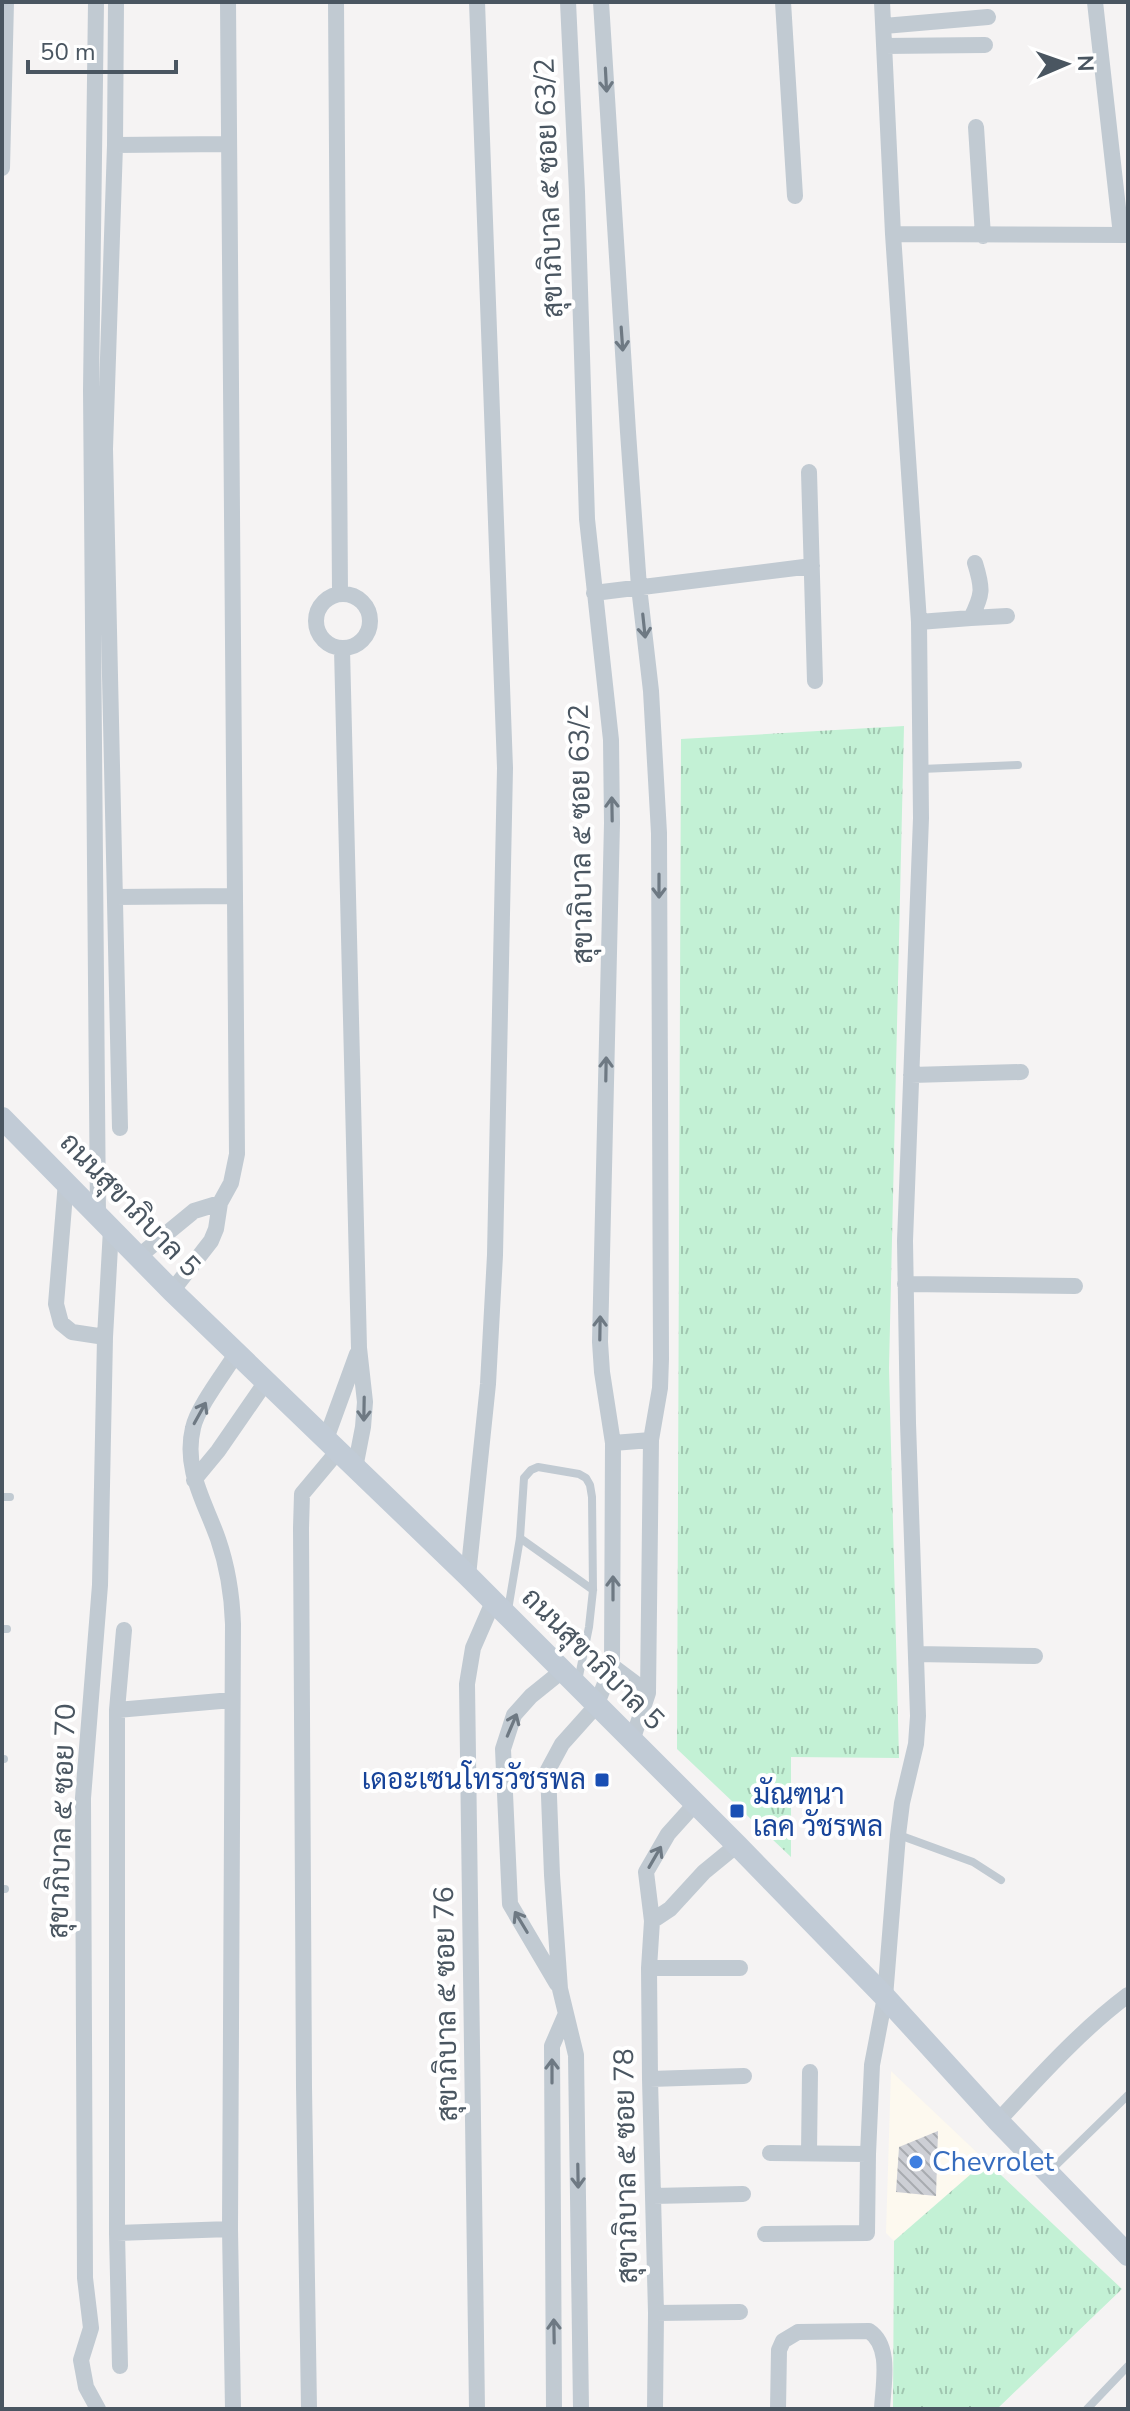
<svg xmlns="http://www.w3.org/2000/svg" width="1130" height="2411" font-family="'Nunito Sans',Sarabun,sans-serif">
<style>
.commercial{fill:#fdf9ef}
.grass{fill:url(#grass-tufts)}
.building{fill:url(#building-back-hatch)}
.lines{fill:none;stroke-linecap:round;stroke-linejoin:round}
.service{stroke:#c1cad2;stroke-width:8}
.minor{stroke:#c1cad2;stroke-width:16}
.secondary{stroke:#c1cbd6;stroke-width:22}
.oneway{stroke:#6e7983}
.transit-dot{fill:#1a4fb4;stroke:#fff;stroke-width:3}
.shop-dot{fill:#3f7fe0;stroke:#fff;stroke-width:3}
.labels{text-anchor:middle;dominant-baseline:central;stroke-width:8;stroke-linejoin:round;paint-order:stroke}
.street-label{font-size:28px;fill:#4a5661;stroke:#fff}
.transit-label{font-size:28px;fill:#164399;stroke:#fff;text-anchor:end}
.shop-label{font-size:28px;fill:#366cbe;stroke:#fff;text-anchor:start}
</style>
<defs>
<pattern id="grass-tufts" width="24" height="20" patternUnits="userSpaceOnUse" patternTransform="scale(2)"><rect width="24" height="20" fill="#c3f1d5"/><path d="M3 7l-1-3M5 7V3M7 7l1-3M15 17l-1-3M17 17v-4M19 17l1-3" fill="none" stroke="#a0c6b0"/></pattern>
<pattern id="building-back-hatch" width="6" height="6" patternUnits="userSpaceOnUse" patternTransform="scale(2)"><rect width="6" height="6" fill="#cdcfd5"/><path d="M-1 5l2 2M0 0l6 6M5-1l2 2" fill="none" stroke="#a8abb0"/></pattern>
</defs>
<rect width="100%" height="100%" fill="#f5f3f3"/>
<path class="commercial" d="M891 2071 986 2161 894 2241 886 2233Z"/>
<path class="grass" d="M904 726 889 1368 899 1758 791 1757V1857L677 1749 681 739Z
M986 2161 1122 2289 997 2409H893L894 2241Z"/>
<path class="building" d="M938 2131 936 2196 896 2192 899 2147Z"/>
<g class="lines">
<path class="service" d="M921 769 1018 765
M2 1497H10
M520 1538 593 1590
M508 1610 520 1538 524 1478 531 1470 538 1467 579 1474 586 1478 590 1485 592 1497 593 1590 589 1627 578 1681
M2 1629H7
M2 1759H4
M899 1835 973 1862 1001 1880
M2 1889H5
M1048 2173 1128 2095
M1087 2409 1128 2366"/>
<path class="minor" d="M96 2 91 390 98 1216
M116 2 115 145 105 449 120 1128
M336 2 340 593
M568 2 577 192 587 519 611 740 612 823 600 1342 602 1372 613 1443 612 1666 596 1706 562 1744 548 1770 552 1875 560 1989 576 2055 581 2409
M601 2 628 432 639 587 651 691 659 833 661 1359 660 1388 651 1440 648 1693 632 1741
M783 2 795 196
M1095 2 1121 235
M884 26 988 17
M884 46 985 45
M976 127 983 236
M115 145 229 144
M2 168 6 2
M893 234 1128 235
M809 472 815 681
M594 593 812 566
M316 621a27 27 0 1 1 54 0a27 27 0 1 1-54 0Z
M971 618 1007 616
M919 622 971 618C983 594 983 589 975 563
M342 649 359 1348 365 1402 363 1427 355 1468
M115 897 235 896
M911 1075 1021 1072
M66 1182 56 1304 61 1323 72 1332 105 1337
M138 1257 194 1211 220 1203
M905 1284 1075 1286
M172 1291 211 1241 216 1229 220 1203 231 1183 237 1154 228 2
M326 1439 357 1354
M613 1443 651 1440
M194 1480 218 1451 265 1383
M468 1576 488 1384 495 1255 505 768 477 2
M916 1654 1035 1656
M612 1666 648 1693
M117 1710 124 1630
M652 1921 670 1909 704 1872 737 1845
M649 1968H740
M557 1984 510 1904 503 1749 514 1715 531 1696 562 1671
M650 2079 744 2076
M998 2121C1039 2077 1080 2031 1128 1995
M770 2153 868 2154 872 2065 885 1997 898 1835 902 1803 916 1744 918 1716 908 1423 905 1241 921 818 919 622 893 234 882 2
M809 2153 810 2072
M653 2196 743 2194
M230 2229 117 2233V1710L232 1700
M117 2233 120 2366
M765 2234 867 2233 868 2154
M656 2313 740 2312
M98 2409 86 2387 81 2360 91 2328 85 2278 83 1798 100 1585 105 1337 111 1229
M233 2409 230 2229 233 1624C232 1594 228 1568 218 1539 205 1502 183 1469 193 1428 197 1408 224 1373 236 1354
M309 2409 304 2087 301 1528 302 1494 338 1451
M477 2409 467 1684 473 1648 493 1602
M554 2409 552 2046 565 2016
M655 2409 656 2313 650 2079 649 1968 652 1921 646 1872 668 1834 695 1804
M778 2409 779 2350 783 2341 798 2332 869 2331C892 2346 883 2385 882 2409"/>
<path class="secondary" d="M2 1118 172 1291 468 1576 737 1845 885 1997 998 2121 1128 2255"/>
</g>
<defs><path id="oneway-shaft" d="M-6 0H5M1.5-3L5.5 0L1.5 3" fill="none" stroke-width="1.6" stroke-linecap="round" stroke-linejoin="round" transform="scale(2)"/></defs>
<g class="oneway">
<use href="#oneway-shaft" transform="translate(606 80) rotate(87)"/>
<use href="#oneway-shaft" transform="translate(622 339) rotate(86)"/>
<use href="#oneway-shaft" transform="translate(644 626) rotate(84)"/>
<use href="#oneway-shaft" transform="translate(612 809) rotate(-91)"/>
<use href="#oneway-shaft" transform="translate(659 886) rotate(90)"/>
<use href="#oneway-shaft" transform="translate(606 1069) rotate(-89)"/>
<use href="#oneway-shaft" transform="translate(600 1328) rotate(-89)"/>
<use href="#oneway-shaft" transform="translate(364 1409) rotate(91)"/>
<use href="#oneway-shaft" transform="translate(200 1413) rotate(-61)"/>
<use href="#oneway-shaft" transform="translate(613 1588) rotate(-90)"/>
<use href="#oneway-shaft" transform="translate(512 1725) rotate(-67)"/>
<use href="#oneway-shaft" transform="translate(655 1857) rotate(-60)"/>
<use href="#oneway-shaft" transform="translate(521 1922) rotate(-121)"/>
<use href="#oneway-shaft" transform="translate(552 2071) rotate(-90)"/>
<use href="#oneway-shaft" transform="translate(578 2176) rotate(89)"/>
<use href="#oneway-shaft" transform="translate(554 2331) rotate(-91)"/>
</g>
<g class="transit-dot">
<rect x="594" y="1772" width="16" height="16" rx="4"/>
<rect x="729" y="1803" width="16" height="16" rx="4"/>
</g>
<circle class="shop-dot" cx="916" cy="2162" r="8"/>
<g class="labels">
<g class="street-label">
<text transform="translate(549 188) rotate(-92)">สุขาภิบาล ๕ ซอย 63/2</text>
<text transform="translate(581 834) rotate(-91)">สุขาภิบาล ๕ ซอย 63/2</text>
<text transform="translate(130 1205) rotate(46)">ถนนสุขาภิบาล 5</text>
<text transform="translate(593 1659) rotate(45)">ถนนสุขาภิบาล 5</text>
<text transform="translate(62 1821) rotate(-88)">สุขาภิบาล ๕ ซอย 70</text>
<text transform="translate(446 2004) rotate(-91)">สุขาภิบาล ๕ ซอย 76</text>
<text transform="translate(626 2166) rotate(-91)">สุขาภิบาล ๕ ซอย 78</text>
</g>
<g class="transit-label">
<text x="586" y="1780">เดอะเซนโทรวัชรพล</text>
<text x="753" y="1795" text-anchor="start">มัณฑนา<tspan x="753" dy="32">เลค วัชรพล</tspan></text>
</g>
<g class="shop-label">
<text x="932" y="2162">Chevrolet</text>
</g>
</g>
<rect width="1130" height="2411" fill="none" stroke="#4a5661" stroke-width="8"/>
<g transform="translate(1066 64) rotate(88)" stroke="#ffffff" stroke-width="6" paint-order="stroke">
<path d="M0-6L14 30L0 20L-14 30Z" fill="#4a5661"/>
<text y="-12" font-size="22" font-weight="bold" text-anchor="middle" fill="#4a5661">N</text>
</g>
<path d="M28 60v12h148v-12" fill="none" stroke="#4a5661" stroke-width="4"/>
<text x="40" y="60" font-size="24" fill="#4a5661" stroke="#ffffff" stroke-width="6" paint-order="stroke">50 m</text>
</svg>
